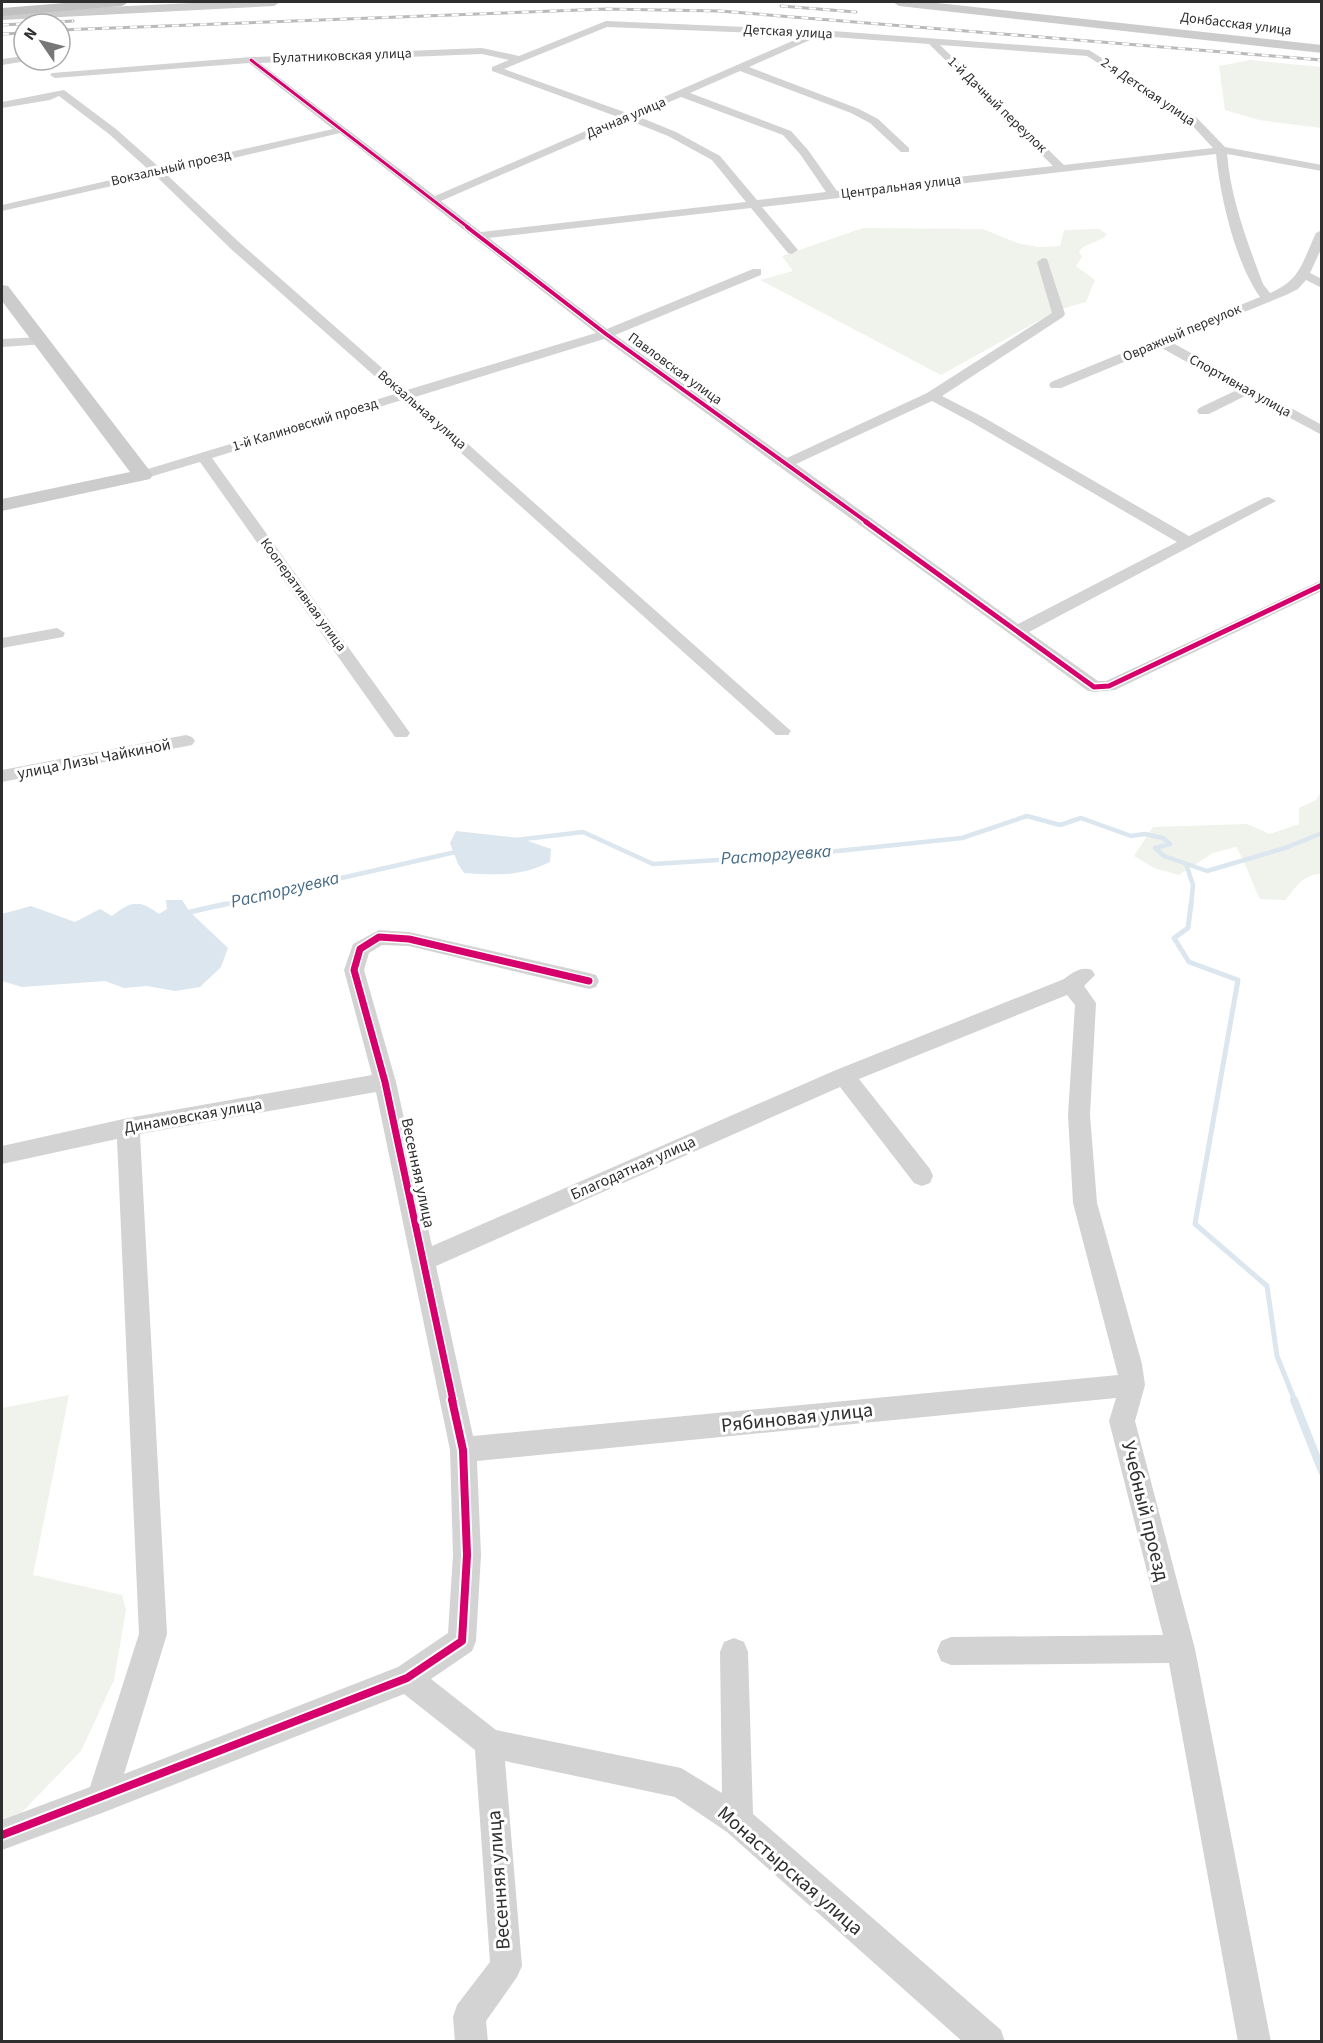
<svg xmlns="http://www.w3.org/2000/svg" width="1323" height="2043" font-family="'Source Sans 3',sans-serif">
<style>
.green{fill:#f0f3ec}
.water{fill:#dbe6ee}
.lines{fill:none;stroke-linecap:round;stroke-linejoin:round}
.stream-far2{stroke:#dbe6ee;stroke-width:4.5}
.stream-far1{stroke:#dbe6ee;stroke-width:5}
.stream{stroke:#dbe6ee;stroke-width:8}
.street{fill:#d3d3d3;fill-rule:evenodd}
.secondary{fill:#ccc;fill-rule:evenodd}
.highway{fill:#c0c0c0;fill-rule:evenodd}
.rail-casing{stroke:#bababa;stroke-width:3}
.rail{stroke:#fff;stroke-width:2;stroke-dasharray:7;stroke-linecap:butt}
.cycleway-far4-casing{stroke:#fff;stroke-width:4.5}
.cycleway-far3-casing{stroke:#fff;stroke-width:6}
.cycleway-far2-casing{stroke:#fff;stroke-width:8}
.cycleway-far1-casing{stroke:#fff;stroke-width:10}
.cycleway-casing{stroke:#fff;stroke-width:12}
.cycleway-far4{stroke:#d6006c;stroke-width:3}
.cycleway-far3{stroke:#d6006c;stroke-width:4}
.cycleway-far2{stroke:#d6006c;stroke-width:5}
.cycleway-far1{stroke:#d6006c;stroke-width:7}
.cycleway{stroke:#d6006c;stroke-width:8}
.labels{text-anchor:middle;dominant-baseline:central;stroke-width:6;stroke-linejoin:round;paint-order:stroke}
.far-street-label{font-size:14px;fill:#2e2e2e;stroke:#fff}
.street-label{font-size:16px;fill:#2e2e2e;stroke:#fff}
.water-label{font-size:18px;font-style:italic;fill:#456b86;stroke:#fff}
.near-street-label{font-size:20px;fill:#2e2e2e;stroke:#fff}
</style>
<rect width="100%" height="100%" fill="#fff"/>
<path class="green" d="M1250 60 1321 67V128L1259 120 1225 110 1219 66Z
M863 228 983 229 1017 243 1038 247 1060 246 1064 230 1099 229 1107 234C1100 243 1087 242 1079 251L1082 257 1076 266 1095 280 1086 302 1058 310 941 375 760 280 793 271 782 256Z
M1321 792V874C1305 873 1294 888 1286 900L1260 899C1251 882 1247 864 1236 847L1213 853 1179 875 1154 868 1134 856 1153 827 1247 824 1270 834 1299 824V808L1316 800Z
M69 1395 33 1575 122 1595 126 1610 114 1680 81 1751 2 1833V1408Z"/>
<path class="water" d="M456 831 519 838 551 849 550 862C520 877 497 875 464 873L458 864 450 843Z
M166 900H182L190 912 228 948 221 967 200 987 175 991 147 986 124 988 105 981 22 987 2 981V914L31 906 75 922 100 909 112 916C131 901 139 899 159 914L167 909Z"/>
<g class="lines">
<path class="stream-far2" d="M516 840 583 832 653 864 799 855 962 838 1027 816 1060 825 1081 818 1131 836 1145 834 1163 838 1170 844 1155 848 1164 856 1207 871 1285 848 1322 833
M1186 864 1193 885 1191 906
M218 906 460 851"/>
<path class="stream-far1" d="M1191 904 1188 928 1174 938 1189 962 1238 980 1195 1224 1267 1286 1277 1356 1295 1401
M190 912 225 904"/>
<path class="stream" d="M1294 1400 1322 1471"/>
<path class="street" d="M606 21 819 30 1089 50 1197 118 1225 147 1322 165V171L1227 154C1231 200 1247 241 1263 284L1270 293C1301 280 1302 262 1316 233L1322 230V247L1310 273 1322 279V288L1306 280 1298 289 1286 295 1171 342 1322 425V435L1247 395 1209 414H1199L1197 411 1199 408 1237 390 1160 347 1061 388H1051L1049 385 1051 382 1260 297C1235 262 1220 196 1216 154L762 207 798 250 792 254 788 253 751 208 489 238 607 329 753 269H761V275L615 335 787 458 927 393 1052 313 1037 262 1043 258 1047 259 1065 314 1063 317 942 396 983 417 1189 536 1264 498 1269 497 1276 501 1029 632 1098 681H1106L1322 580V591L1115 690 1094 692 1088 691 604 339 415 397 791 731 788 735H776L402 400 212 458 410 733 407 737H395L200 462 143 479 136 475 138 472 395 394 231 249 156 176 2 211V205L150 171 109 134 59 96 50 100 2 108V102L64 90 116 129 160 168 333 129 249 63 55 78 50 75 52 73 251 57 482 48 519 56ZM607 27 806 35 627 113 504 69ZM819 36 929 44 1053 166 837 191 808 150 791 131 690 93 740 71 851 113 870 123 901 152H909V148L878 119 859 109 749 67ZM940 45 1087 56 1189 122 1213 148 1064 165ZM482 54 509 60 492 67V71L618 117 435 196 260 63ZM681 97 783 135 800 154 826 192 757 200 720 156 676 132 637 116ZM628 120 668 136 712 160 746 202 481 232 441 201ZM340 133 596 333 407 390 240 243 166 174ZM932 401 973 423 1177 542 1018 624 796 464Z
M24 56V60L27 61 2 65V59Z
M41 337 48 341 46 344 2 347V339Z
M57 628 65 633 63 637 2 648V638Z
M186 735 192 737 195 741 192 745 2 782V770Z
M379 930 409 932 589 973 596 975 599 981 596 987 589 989 409 946 382 945 369 953 364 970 396 1082 432 1246 836 1070 1064 979C1073 973 1080 966 1092 970L1095 975 1084 986 1096 1003 1090 1115 1097 1203 1142 1364 1145 1385 1135 1421 1195 1649 1271 2042H1238L1169 1663 951 1665 941 1661 937 1651 941 1641 951 1637 1163 1635 1109 1421 1116 1398 477 1461 481 1555 476 1641 472 1651 431 1679 496 1730 681 1768 722 1793 720 1652 724 1642 734 1638 744 1642 748 1652 753 1814 1001 2030 1005 2042H963L727 1832 675 1797 505 1761 522 1966 517 1977 486 2021 488 2042H455L453 2017 457 2005 490 1962 475 1750 404 1694 102 1813 2 1850V1820L90 1787 139 1634 117 1139 2 1164V1146L128 1118 372 1075 344 970 353 944ZM1067 995 1075 1005 1068 1115 1073 1203 1118 1375 473 1436 436 1266 840 1087 914 1183 922 1186 930 1183 933 1176 930 1169 859 1079ZM376 1092 450 1450 453 1555 448 1633 398 1667 124 1774 167 1634 140 1134Z"/>
<path class="secondary" d="M212 2H280L274 6 2 20V12Z
M893 2H928L1322 45V53L899 6Z
M2 285 8 286 150 471 153 475 150 479 2 511V499L130 472 2 301Z"/>
<path class="highway" d="M77 2H129L122 6 2 16V8Z"/>
<g class="rail-casing">
<path id="rail" d="M781 6 856 12
M2 25 73 21
M60 30 605 9 720 11 1322 60
M2 34 24 33"/>
</g>
<use href="#rail" class="rail"/>
<g class="cycleway-far4-casing">
<path id="cycleway-far4" d="M251 60 469 228"/>
</g>
<g class="cycleway-far3-casing">
<path id="cycleway-far3" d="M467 227 606 334 868 523"/>
</g>
<g class="cycleway-far2-casing">
<path id="cycleway-far2" d="M866 522 1094 687 1109 686 1322 585"/>
</g>
<g class="cycleway-far1-casing">
<path id="cycleway-far1" d="M453 1401 385 1082 354 970 360 949 379 937 409 939 589 981"/>
</g>
<g class="cycleway-casing">
<path id="cycleway" d="M2 1835 407 1678 462 1641 467 1555 463 1450 452 1400"/>
</g>
<use href="#cycleway-far4" class="cycleway-far4"/>
<use href="#cycleway-far3" class="cycleway-far3"/>
<use href="#cycleway-far2" class="cycleway-far2"/>
<use href="#cycleway-far1" class="cycleway-far1"/>
<use href="#cycleway" class="cycleway"/>
</g>
<g class="labels">
<g class="far-street-label">
<text transform="translate(1236 24) rotate(7)">Донбасская улица</text>
<text transform="translate(788 32) rotate(3)">Детская улица</text>
<text transform="translate(342 56) rotate(-2)">Булатниковская улица</text>
<text transform="translate(1148 92) rotate(34)">2-я Детская улица</text>
<text transform="translate(997 105) rotate(44)">1-й Дачный переулок</text>
<text transform="translate(626 118) rotate(-23)">Дачная улица</text>
<text transform="translate(171 168) rotate(-13)">Вокзальный проезд</text>
<text transform="translate(901 187) rotate(-7)">Центральная улица</text>
<text transform="translate(1182 333) rotate(-23)">Овражный переулок</text>
<text transform="translate(675 369) rotate(36)">Павловская улица</text>
<text transform="translate(1240 386) rotate(29)">Спортивная улица</text>
<text transform="translate(422 410) rotate(41)">Вокзальная улица</text>
<text transform="translate(305 425) rotate(-17)">1-й Калиновский проезд</text>
<text transform="translate(303 595) rotate(54)">Кооперативная улица</text>
</g>
<g class="street-label">
<text transform="translate(94 759) rotate(-11)">улица Лизы Чайкиной</text>
<text transform="translate(193 1116) rotate(-10)">Динамовская улица</text>
<text transform="translate(633 1168) rotate(-24)">Благодатная улица</text>
<text transform="translate(418 1173) rotate(78)">Весенняя улица</text>
</g>
<g class="water-label">
<text transform="translate(776 855) rotate(-4)">Расторгуевка</text>
<text transform="translate(285 890) rotate(-13)">Расторгуевка</text>
</g>
<g class="near-street-label">
<text transform="translate(797 1418) rotate(-6)">Рябиновая улица</text>
<text transform="translate(1145 1511) rotate(76)">Учебный проезд</text>
<text transform="translate(790 1871) rotate(41)">Монастырская улица</text>
<text transform="translate(499 1880) rotate(-94)">Весенняя улица</text>
</g>
</g>
<rect width="1323" height="2043" fill="none" stroke="#2e2e2e" stroke-width="6"/>
<g transform="translate(42 42) rotate(305)"><circle r="28" fill="#ffffff" stroke="#ababab" stroke-width="1.5"/>
<path d="M0-4.5L10 22L0 15L-10 22Z" fill="#777777"/>
<text y="-9" font-size="16" font-weight="bold" text-anchor="middle" fill="#2e2e2e">N</text>
</g>
</svg>
